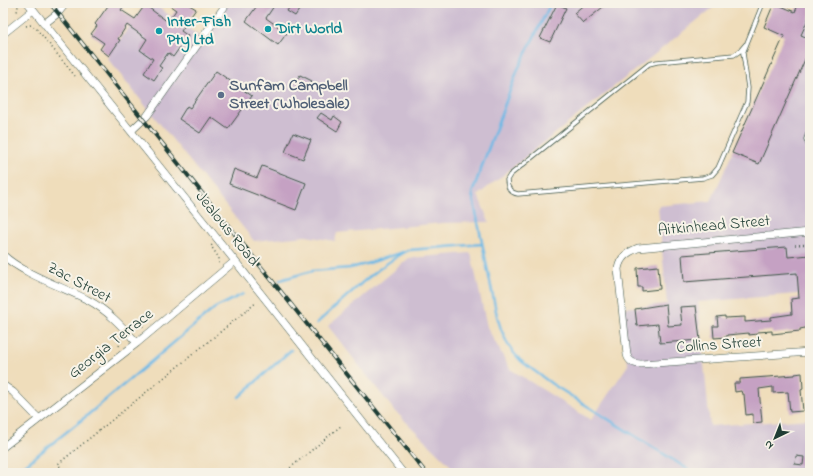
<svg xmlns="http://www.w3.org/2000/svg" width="813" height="476" font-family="'Indie Flower',sans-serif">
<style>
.industrial{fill:#cebed1}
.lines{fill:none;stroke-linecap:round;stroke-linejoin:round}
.stream{stroke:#6cb9e6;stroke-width:2.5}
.building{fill:#c5a1c3}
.lane-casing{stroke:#3e5548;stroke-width:5}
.street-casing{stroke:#3e5548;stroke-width:8}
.path{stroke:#3e5548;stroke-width:1.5;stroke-dasharray:1 3;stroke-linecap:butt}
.lane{stroke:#fff;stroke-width:3.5}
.street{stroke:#fff;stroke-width:7}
.rail-casing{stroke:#1f3d34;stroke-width:4}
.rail{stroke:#f7f3e8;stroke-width:2.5;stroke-dasharray:8;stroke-linecap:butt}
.culture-dot{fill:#0f9aa8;stroke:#f7f3e8;stroke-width:1.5}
.service-dot{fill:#5c6f8a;stroke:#f7f3e8;stroke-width:1.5}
.labels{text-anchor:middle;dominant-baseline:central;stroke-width:4;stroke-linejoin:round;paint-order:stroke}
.culture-label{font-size:16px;font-weight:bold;fill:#0d838f;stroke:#f7f3e8;text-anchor:start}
.service-label{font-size:16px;font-weight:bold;fill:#4e5e75;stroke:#f7f3e8;text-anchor:start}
.street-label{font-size:16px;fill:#1f3d34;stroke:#f7f3e8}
</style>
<rect width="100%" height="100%" fill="#f7f3e8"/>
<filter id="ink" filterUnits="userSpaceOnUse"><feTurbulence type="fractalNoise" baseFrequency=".025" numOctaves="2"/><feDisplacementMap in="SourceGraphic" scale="8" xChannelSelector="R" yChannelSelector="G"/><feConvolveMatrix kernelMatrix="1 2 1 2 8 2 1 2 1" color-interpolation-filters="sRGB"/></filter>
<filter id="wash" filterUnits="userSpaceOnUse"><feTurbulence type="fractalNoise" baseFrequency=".012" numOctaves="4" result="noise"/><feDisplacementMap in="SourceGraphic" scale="16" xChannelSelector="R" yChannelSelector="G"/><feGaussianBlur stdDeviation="0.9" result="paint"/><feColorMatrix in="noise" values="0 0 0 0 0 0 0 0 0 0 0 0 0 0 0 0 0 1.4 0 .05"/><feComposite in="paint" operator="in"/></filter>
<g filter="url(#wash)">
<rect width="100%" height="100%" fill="#efddbb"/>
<path class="industrial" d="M146 3H152L202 38 226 3H719L478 195 489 222 442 223 337 233 335 241 306 236 254 241 107 58Z
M799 3H810V293L698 302 710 426 810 419V473H458L394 410 328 326 409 258 471 253 487 327 510 369 591 420 628 365 623 308 667 304 658 206 711 201Z"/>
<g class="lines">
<path class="stream" d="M551 3 518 69 472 193 497 316 501 329 507 343 513 352 521 361 552 384 694 473
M280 280 312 271 350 268 366 264 403 252
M317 323C344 299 377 266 409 250L482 244
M239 397 291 350
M15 473 84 418 215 308 243 294"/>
</g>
<g id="blocks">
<path class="building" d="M110 3H126L121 10 135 19 145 5 168 22 176 10 166 3H186L196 9 181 31 188 36 173 57 168 53 159 66 162 68 154 80 144 73 153 59 140 50 147 39 127 25 118 39 120 40 109 56 100 49 104 43 91 34 97 26 95 24Z
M259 3H271L274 6 266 18 287 33 278 45 246 21Z
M586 3H608L583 23 574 13Z
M774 3 795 12 799 3H806L810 5V15L801 35 810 39V48L759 164 732 153 784 36 764 27Z
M557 4 566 8 550 42 540 38Z
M291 5 299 10 295 16 287 11Z
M216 71 252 96 228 129 211 117 200 133 179 119 187 106 190 108Z
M300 75 312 81 308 88 296 82Z
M321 113 332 120 334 116 342 122 337 131 317 118Z
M293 133 311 140 303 159 285 152Z
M262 166 306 183 296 210 229 184 234 169 257 178Z
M787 247 788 257 810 255V327L800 329V331L772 334V331L757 332V334L749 335V333L727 335V337L714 338 713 326H718L717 317 725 316V318L745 317V322L771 320V317L792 314 791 299 799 298 797 273 684 282 682 255Z
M658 266 660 289 642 291V287H638L637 268Z
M666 304 668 326 682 325 680 307 696 306 700 340 660 343 658 324 637 326 635 309Z
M802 373 803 389 801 390 803 411 790 412 788 392 773 393V387L759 389 762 422 753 423V414L746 415 744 394H742L741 391 735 392 734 383H740V379L795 375V374Z
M796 456 804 457 803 465 795 464Z"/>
</g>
</g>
<g filter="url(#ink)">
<use href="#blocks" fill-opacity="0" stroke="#3e5548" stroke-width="1"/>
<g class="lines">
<g class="lane-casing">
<path id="lane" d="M746 44 740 51 734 55 657 62 649 64 510 175 507 180C507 188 511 193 518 194L703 178 712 175 718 168 747 102 748 88 743 53 763 3
M810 128 806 139 810 149
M810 216V228"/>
</g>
<g class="street-casing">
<path id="street" d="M28 3 235 261 403 473
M44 24 58 13 66 3
M3 34 33 10
M131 131 147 116 227 3
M810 232 638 248C628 252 620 257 618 269L627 355C629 362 634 364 641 364L810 352
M3 255C23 274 63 287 88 300 107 310 122 326 137 343
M3 385 13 392 39 419
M3 447 137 343 235 261"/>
</g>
<path class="path" d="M16 3 18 6 17 12
M26 26 31 25 36 28 75 76
M3 45 8 41
M212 245 211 246 219 258V264
M795 245 810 244
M131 324 138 327 144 326
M119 346 121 342 120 336
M65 473 58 464 257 302
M284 473 342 425"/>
<use href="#lane" class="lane"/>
<use href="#street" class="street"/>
<g class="rail-casing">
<path id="rail" d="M50 3 426 473"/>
</g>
<use href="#rail" class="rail"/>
</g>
</g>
<g class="culture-dot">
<circle cx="268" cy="29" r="4"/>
<circle cx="159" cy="31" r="4"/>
</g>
<circle class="service-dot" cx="221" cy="95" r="4"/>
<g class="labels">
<g class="culture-label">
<text x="167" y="22">Inter-Fish<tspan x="167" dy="18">Pty Ltd</tspan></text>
<text x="276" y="29">Dirt World</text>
</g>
<g class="service-label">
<text x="229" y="86">Sunfam Campbell<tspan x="229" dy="18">Street (Wholesale)</tspan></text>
</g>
<g class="street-label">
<text transform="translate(714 226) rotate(-5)">Aitkinhead Street</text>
<text transform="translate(227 229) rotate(51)">Jealous Road</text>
<text transform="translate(79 283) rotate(28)">Zac Street</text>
<text transform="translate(111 344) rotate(-38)">Georgia Terrace</text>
<text transform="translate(719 345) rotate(-4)">Collins Street</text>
</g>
</g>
<rect width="813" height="476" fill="none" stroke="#f7f3e8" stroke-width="16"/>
<g transform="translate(775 438) rotate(223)" stroke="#f7f3e8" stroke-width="3" paint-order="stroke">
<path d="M0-3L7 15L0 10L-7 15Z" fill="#1f3d34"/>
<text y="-6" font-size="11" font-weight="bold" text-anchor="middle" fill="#1f3d34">N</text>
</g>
</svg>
